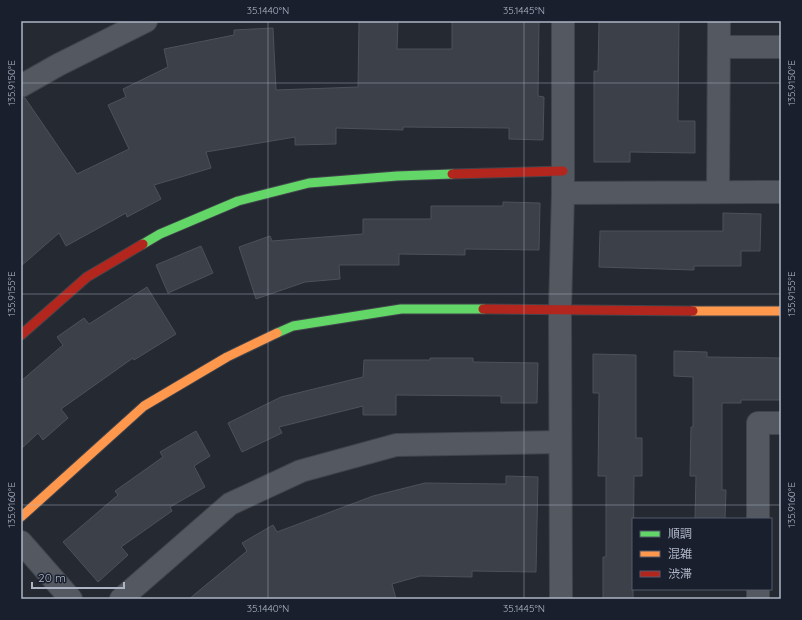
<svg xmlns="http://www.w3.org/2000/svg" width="802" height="620" font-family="Quicksand,'Noto Sans JP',sans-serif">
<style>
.building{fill:#3c4049;stroke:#4c515a}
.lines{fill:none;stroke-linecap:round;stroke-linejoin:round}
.street-casing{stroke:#41444b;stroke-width:24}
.fast-casing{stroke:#41444b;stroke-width:11}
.slow-casing{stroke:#41444b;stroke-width:11}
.jam-casing{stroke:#41444b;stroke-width:11}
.street{stroke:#545961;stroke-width:22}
.fast{stroke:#63d668;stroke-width:9}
.slow{stroke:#ff974d;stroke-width:9}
.jam{stroke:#b3261e;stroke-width:9}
.ticks{fill:none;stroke:#adb5c5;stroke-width:1;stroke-opacity:0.45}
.neatline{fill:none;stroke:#adb5c5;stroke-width:1.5}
.ticks-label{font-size:10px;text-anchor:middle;fill:#adb5c5}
</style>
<rect width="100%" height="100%" fill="#252932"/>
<path class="building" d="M359 21H398L397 49H452V21H539L538 96 544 97 543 140 509 139V128L403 127V130L336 128V144L295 145V137L206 152 211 168 154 185 161 199 127 217 126 213 66 246 59 233 21 266V98H25L77 174 129 149 108 105 126 97 123 89 168 67 164 49 234 35V30L273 28 276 90 358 87Z
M599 21H679L678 121H695V153L630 152V162H594V71H598Z
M503 202 540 203 539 250 465 249V255L399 254V265H339L340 279 305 282 256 299 239 247 270 236 272 241 363 234V219H431V206H503Z
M723 213 761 214 760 251H741V266H694V270L599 267 600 231H723Z
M201 246 213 273 168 293 156 265Z
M147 287 176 334 134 360 133 358 61 409 68 418 43 440 38 433 21 449V381L63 345 57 337 84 318 89 324Z
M674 351 707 352V357L781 358V400H741V403H722V490H726L725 519H695L696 476H690L691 427H693V377L674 376Z
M593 354 636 355V438H642V476H634L633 599H603V557H606V476H598L599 393H593Z
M430 358H473V362L538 363 537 403H501V396L396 395V415H363V406L279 427 282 433 242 452 228 423 281 397 363 377 364 360H430Z
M196 431 210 456 194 466 205 487 170 507 172 511 121 547 128 555 98 582 63 542 118 495 115 491 163 457 160 452Z
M506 476 538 477 536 572 472 571V577L420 576 392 584 396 599H189L247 551 242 543 273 525 277 532 373 496 425 483 506 484Z"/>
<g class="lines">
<g class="street-casing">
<path id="street" d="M719 47H781
M21 86 58 65 146 21
M718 192 719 21
M563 193 781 192
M758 519V423H781
M21 542 71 599
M758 589V599
M121 599 230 504 301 471 396 445 560 442
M561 599 560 310 563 193V21"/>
</g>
<g class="fast-casing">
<path id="fast" d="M143 244 160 234 238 201 309 183 397 176 452 174
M277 333 293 326 401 309H483"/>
</g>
<g class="slow-casing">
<path id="slow" d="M693 311H781
M21 517 144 406 227 357 277 333"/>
</g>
<g class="jam-casing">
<path id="jam" d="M452 174 563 171
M483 309 693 311
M21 335 87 277 143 244"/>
</g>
<use href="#street" class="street"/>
<use href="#fast" class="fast"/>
<use href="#slow" class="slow"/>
<use href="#jam" class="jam"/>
</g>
<path class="ticks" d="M268 21V599M524 21V599M781 21V599M21 83H781M21 294H781M21 505H781"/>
<rect width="802" height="620" fill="none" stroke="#191f2d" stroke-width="44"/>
<rect x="632" y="518" width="140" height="72" fill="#191f2d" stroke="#545b6a"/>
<rect x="640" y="531" width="20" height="6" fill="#63d668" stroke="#545b6a"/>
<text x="668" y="538" font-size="12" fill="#adb5c5">順調</text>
<rect x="640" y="551" width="20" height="6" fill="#ff974d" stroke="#545b6a"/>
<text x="668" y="558" font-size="12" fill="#adb5c5">混雑</text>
<rect x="640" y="571" width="20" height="6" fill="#b3261e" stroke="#545b6a"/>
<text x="668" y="578" font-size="12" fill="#adb5c5">渋滞</text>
<path d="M32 582v6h92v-6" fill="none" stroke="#adb5c5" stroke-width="2"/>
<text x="38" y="582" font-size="12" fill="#adb5c5" stroke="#191f2d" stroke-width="3" paint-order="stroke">20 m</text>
<rect x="22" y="22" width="758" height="576" class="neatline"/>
<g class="ticks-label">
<text x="268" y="14">35.1440°N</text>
<text x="524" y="14">35.1445°N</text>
<text transform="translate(791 83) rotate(-90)" y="4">135.9150°E</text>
<text transform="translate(11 83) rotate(-90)" y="4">135.9150°E</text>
<text transform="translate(791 294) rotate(-90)" y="4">135.9155°E</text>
<text transform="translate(11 294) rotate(-90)" y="4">135.9155°E</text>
<text transform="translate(11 505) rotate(-90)" y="4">135.9160°E</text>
<text transform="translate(791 505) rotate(-90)" y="4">135.9160°E</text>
<text x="268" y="612">35.1440°N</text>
<text x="524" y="612">35.1445°N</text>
</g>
</svg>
